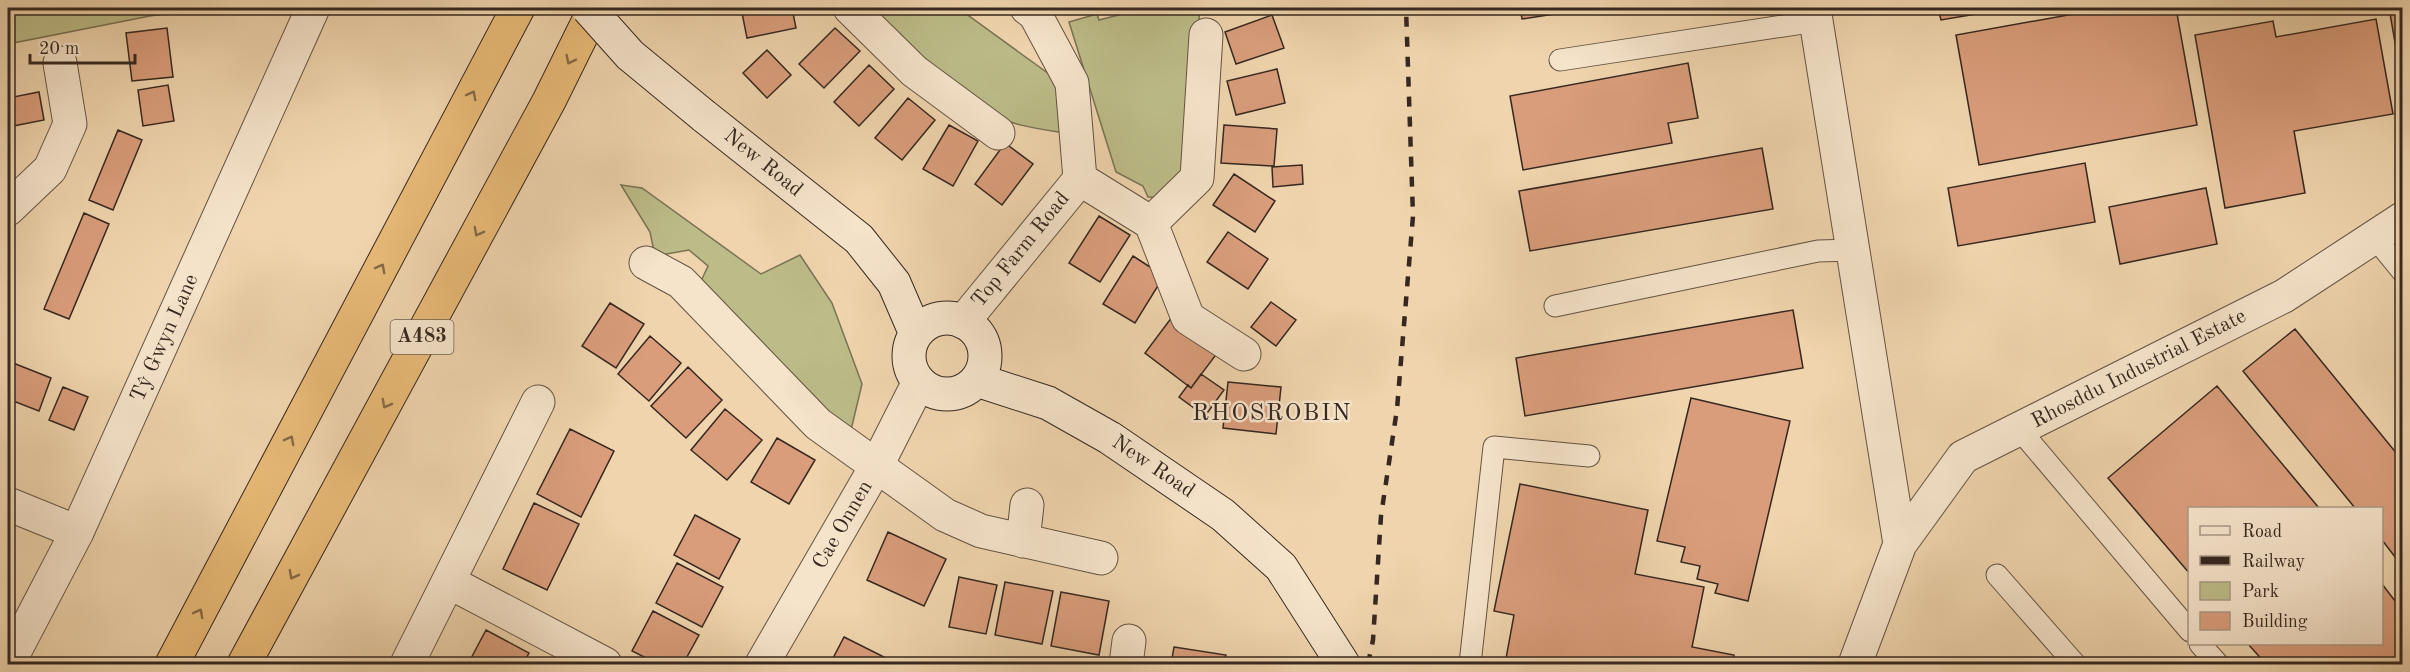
<svg xmlns="http://www.w3.org/2000/svg" width="2410" height="672" font-family="'Old Standard TT',serif">
<style>
.green{fill:#bcbc88;stroke:#797254;stroke-width:1.5}
.building{fill:#d99d7b;stroke:#362820;stroke-width:1.5}
.lines{fill:none;stroke-linecap:round;stroke-linejoin:round}
.service-casing{stroke:#645343;stroke-width:23}
.minor-casing{stroke:#645343;stroke-width:35}
.tertiary-casing{stroke:#645343;stroke-width:35}
.secondary-casing{stroke:#362820;stroke-width:35}
.trunk-casing{stroke:#362820;stroke-width:35}
.service{stroke:#f5e3ca;stroke-width:21}
.minor{stroke:#f5e3ca;stroke-width:33}
.tertiary{stroke:#f5e3ca;stroke-width:33}
.secondary{stroke:#f5e3ca;stroke-width:33}
.trunk{stroke:#e8ba76;stroke-width:33}
.rail{stroke:#362820;stroke-width:4.5;stroke-dasharray:10 10;stroke-linecap:butt}
.secondary-bridge-casing{stroke:#362820;stroke-width:35;stroke-linecap:butt}
.secondary-bridge{stroke:#f5e3ca;stroke-width:33}
.oneway{stroke:#866a47}
.labels{text-anchor:middle;dominant-baseline:central;stroke-width:5;stroke-linejoin:round;paint-order:stroke}
.shield{fill:#f5e3ca;stroke:#6f6053;stroke-width:1.5}
.shield-label{font-size:20px;font-weight:bold;fill:#362820}
.street-label{font-size:21px;fill:#362820;stroke:#f5e3ca}
.quarter-label{font-size:24px;letter-spacing:1.5px;fill:#362820;stroke:#f5e3ca}
</style>
<rect width="100%" height="100%" fill="#efd4ad"/>
<filter id="stains"><feTurbulence type="fractalNoise" baseFrequency=".00333" numOctaves="4"/><feColorMatrix values="0 0 0 0 .2 0 0 0 0 .09 0 0 0 0 .02 0 0 0 .5 -.17"/></filter>
<radialGradient id="worn" r=".72"><stop offset=".6" stop-color="#630" stop-opacity="0"/><stop offset="1" stop-color="#630" stop-opacity=".3"/></radialGradient>
<path class="green" d="M8 8H210L150 16 8 44Z
M866 8H958L1049 74 1061 96 1064 133C1040 129 1015 126 993 115 946 91 903 44 866 8Z
M1146 8H1200L1186 170 1161 198 1148 197 1143 186 1116 172 1069 22 1097 14 1099 20Z
M621 185 642 188 761 274 800 255 832 303 862 384 851 430 803 395 701 281 708 266 689 250 655 256 650 232Z"/>
<path class="building" d="M741 8H792L796 28 747 38Z
M1520 8H1593L1522 19Z
M1938 8H2012L1941 20Z
M2107 8H2176L2197 125 1979 165 1956 35Z
M2389 8H2402V82Z
M1272 15 1284 48 1236 64 1225 32Z
M2376 19 2393 114 2294 131 2305 193 2225 208 2195 35 2273 21 2276 37Z
M167 28 173 77 132 81 126 33Z
M835 28 860 51 824 88 799 64Z
M767 50 791 75 767 98 743 73Z
M1688 63 1698 118 1668 123 1672 143 1523 170 1510 96Z
M869 65 894 89 859 126 834 102Z
M1277 69 1285 103 1236 115 1227 81Z
M168 85 174 121 143 126 138 90Z
M39 92 44 120 8 127V98Z
M908 98 935 120 902 160 875 138Z
M949 125 978 141 953 186 923 169Z
M1224 125 1277 129 1274 166 1221 163Z
M118 130 142 140 113 210 89 200Z
M1005 143 1033 164 1002 205 975 184Z
M1762 148 1773 209 1530 251 1519 191Z
M2085 163 2095 222 1958 246 1948 188Z
M1302 165 1303 184 1273 187 1272 167Z
M1234 174 1275 201 1255 232 1213 205Z
M2206 188 2217 244 2120 264 2109 207Z
M84 213 109 224 69 319 44 309Z
M1099 216 1130 235 1100 282 1069 263Z
M1228 232 1268 259 1248 289 1207 262Z
M1133 256 1164 276 1135 323 1103 304Z
M1271 302 1296 320 1276 346 1251 327Z
M610 303 644 324 616 368 582 346Z
M1793 310 1803 368 1525 416 1516 358Z
M1172 317 1218 352 1191 388 1145 353Z
M2295 329 2402 460V566L2382 540V508H2355L2243 371Z
M650 336 681 363 649 401 618 374Z
M8 361 51 378 39 411 8 399Z
M688 367 722 400 686 438 651 406Z
M1201 374 1224 390 1205 416 1179 397 1188 385 1191 388Z
M1228 382 1281 387 1276 434 1223 428Z
M2217 386 2319 508H2190V574L2108 478Z
M63 387 88 397 74 430 49 420Z
M1691 398 1790 421 1748 601 1715 593 1718 584 1697 579 1700 566 1681 562 1685 547 1657 541Z
M725 409 762 440 727 480 691 450Z
M570 429 614 451 581 517 537 494Z
M777 438 815 460 789 504 751 482Z
M1520 484 1648 510 1635 574 1704 587 1692 647 1734 655 1733 664H1505L1514 615 1494 611Z
M534 503 579 524 547 590 503 569Z
M695 515 740 539 719 579 674 555Z
M888 532 946 559 924 606 867 580Z
M677 563 723 587 702 627 656 603Z
M959 577 997 585 986 634 949 627Z
M1005 582 1053 591 1042 644 995 635Z
M2382 584 2402 610V664H2266L2248 644H2382Z
M1061 592 1109 601 1099 655 1051 646Z
M653 611 699 635 683 664H658L632 651Z
M486 630 529 653 523 664H468Z
M844 637 892 661 890 664H830Z
M1174 647 1226 655 1224 664H1171Z"/>
<g class="lines">
<g class="service-casing">
<path id="service" d="M1560 60 1816 21
M2375 238 2402 271
M1555 306 1818 251 1853 250
M2019 429 2190 631
M1997 575 2075 664
M2200 644 2218 664
M1470 664 1494 447 1589 456"/>
</g>
<g class="minor-casing">
<path id="minor" d="M850 8 914 71 998 133
M1814 8 1900 544
M1080 179 1151 223 1188 318 1244 354
M8 209 50 169 70 124 60 63
M1151 223 1197 178 1206 35
M646 263 681 282 818 424 945 515 981 531 1101 558
M963 322 1080 179 1072 83 1035 14 1027 8
M8 504 77 532
M1023 541 1027 505
M449 582 605 664
M407 664 538 402
M762 664 877 465 919 382
M1126 664 1129 641
M1855 664 1900 544 1963 457 2284 296 2402 219"/>
</g>
<g class="tertiary-casing">
<path id="tertiary" d="M8 664 77 532 313 8"/>
</g>
<g class="secondary-casing">
<path id="secondary" d="M704 116 859 239 894 283 916 334
M909 356a38 38 0 1 1 76 0a38 38 0 1 1-76 0Z
M977 380 1048 403 1110 438 1223 515 1281 567 1343 664"/>
</g>
<g class="trunk-casing">
<path id="trunk" d="M172 664 518 8
M244 664 549 101 595 8"/>
</g>
<use href="#service" class="service"/>
<use href="#minor" class="minor"/>
<use href="#tertiary" class="tertiary"/>
<use href="#secondary" class="secondary"/>
<use href="#trunk" class="trunk"/>
<path class="rail" d="M1368 664 1373 640 1381 516 1397 409 1413 216 1406 8"/>
<g class="secondary-bridge-casing">
<path id="secondary-bridge" d="M588 8 630 55 704 116"/>
</g>
<use href="#secondary-bridge" class="secondary-bridge"/>
</g>
<defs><path id="oneway-chevron" d="M-2-3.5L2.5 0L-2 3.5" fill="none" stroke-width="1.6" stroke-linecap="round" stroke-linejoin="round" transform="scale(1.5)"/></defs>
<g class="oneway">
<use href="#oneway-chevron" transform="translate(570 60) rotate(116)"/>
<use href="#oneway-chevron" transform="translate(472 95) rotate(-62)"/>
<use href="#oneway-chevron" transform="translate(478 232) rotate(118)"/>
<use href="#oneway-chevron" transform="translate(381 268) rotate(-62)"/>
<use href="#oneway-chevron" transform="translate(386 404) rotate(118)"/>
<use href="#oneway-chevron" transform="translate(290 440) rotate(-62)"/>
<use href="#oneway-chevron" transform="translate(293 575) rotate(118)"/>
<use href="#oneway-chevron" transform="translate(199 613) rotate(-62)"/>
</g>
<g class="labels">
<rect class="shield" x="390.5" y="320" width="63" height="34" rx="4.5"/>
<g class="shield-label">
<text x="422" y="337">A483</text>
</g>
<g class="street-label">
<text transform="translate(763 163) rotate(39)">New Road</text>
<text transform="translate(1021 250) rotate(-51)">Top Farm Road</text>
<text transform="translate(165 338) rotate(-66)">Tŷ Gwyn Lane</text>
<text transform="translate(2139 369) rotate(-27)">Rhosddu Industrial Estate</text>
<text transform="translate(1153 467) rotate(34)">New Road</text>
<text transform="translate(843 525) rotate(-60)">Cae Onnen</text>
</g>
<g class="quarter-label">
<text x="1272" y="414">RHOSROBIN</text>
</g>
</g>
<rect width="2410" height="672" fill="none" stroke="#efd4ad" stroke-width="30"/>
<rect x="9" y="9" width="2392" height="654" fill="none" stroke="#362820" stroke-width="3"/>
<rect x="15" y="15" width="2380" height="642" fill="none" stroke="#362820" stroke-width="1.5"/>
<rect x="2188" y="507" width="195" height="138" fill="#f5e3ca" stroke="#a99886" stroke-width="1.5"/>
<rect x="2200" y="526" width="30" height="9" fill="#f5e3ca" stroke="#a99886" stroke-width="1.5"/>
<text x="2242" y="537" font-size="18" fill="#362820">Road</text>
<rect x="2200" y="556" width="30" height="9" fill="#362820" stroke="#a99886" stroke-width="1.5"/>
<text x="2242" y="567" font-size="18" fill="#362820">Railway</text>
<rect x="2200" y="582" width="30" height="18" fill="#bcbc88" stroke="#a99886" stroke-width="1.5"/>
<text x="2242" y="597" font-size="18" fill="#362820">Park</text>
<rect x="2200" y="612" width="30" height="18" fill="#d99d7b" stroke="#a99886" stroke-width="1.5"/>
<text x="2242" y="627" font-size="18" fill="#362820">Building</text>
<path d="M30 54v9h105v-9" fill="none" stroke="#362820" stroke-width="3"/>
<text x="39" y="54" font-size="18" fill="#362820" stroke="#f5e3ca" stroke-width="4.5" paint-order="stroke">20 m</text>
<rect width="100%" height="100%" filter="url(#stains)"/>
<rect width="100%" height="100%" fill="url(#worn)"/>
</svg>
